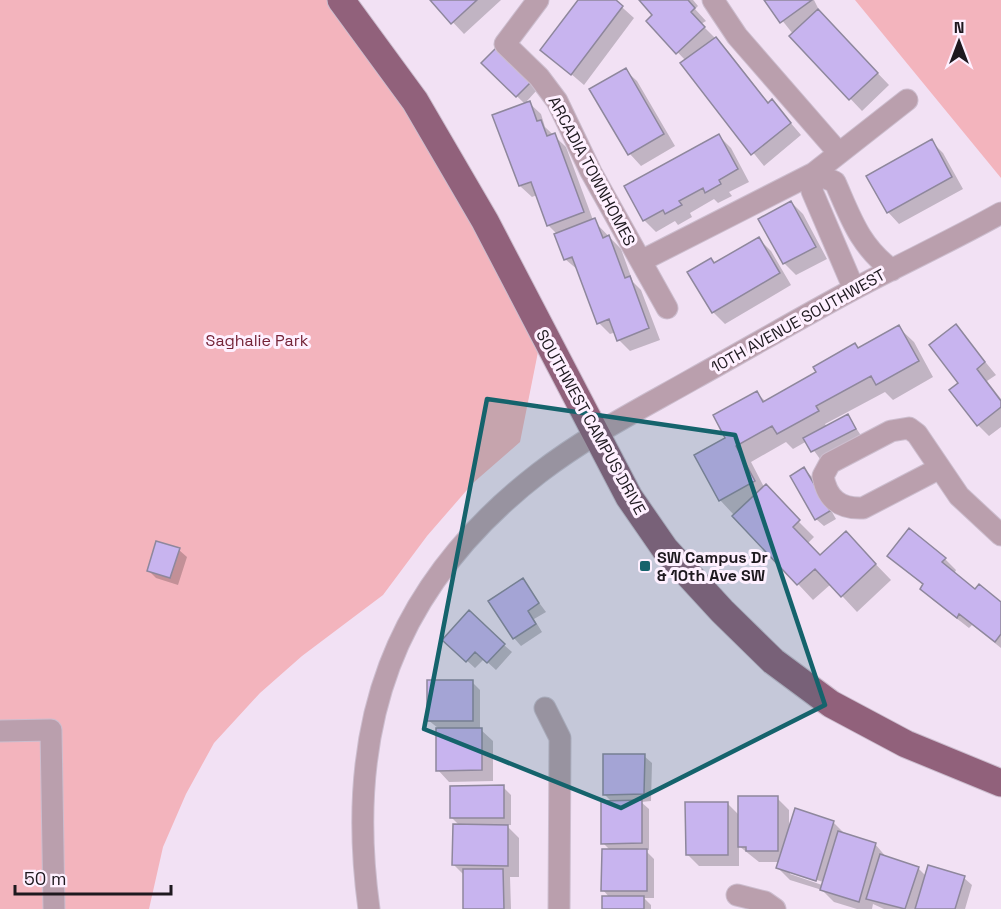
<svg xmlns="http://www.w3.org/2000/svg" width="1001" height="909" font-family="'Space Grotesk',sans-serif">
<style>
.green{fill:#f3b4bd}
.shadow{fill:#0003;fill-rule:evenodd}
.building{fill:#c8b4ef;stroke:#8e879c;stroke-width:1.5}
.lines{fill:none;stroke-linecap:round;stroke-linejoin:round}
.minor-casing{stroke:#ccbdce;stroke-width:23}
.major-casing{stroke:#ccbdce;stroke-width:29}
.minor{stroke:#ba9fad;stroke-width:21}
.major{stroke:#91617b;stroke-width:27}
.marked{fill:#15636c;fill-opacity:0.2;stroke:#15636c;stroke-width:4.5;stroke-linejoin:round}
.poi-dot{fill:#15636c;stroke:#fef0ff;stroke-width:2}
.labels{text-anchor:middle;dominant-baseline:central;stroke-width:6;stroke-linejoin:round;paint-order:stroke}
.street-label{font-size:16px;fill:#1e191f;stroke:#fef0ff}
.park-label{font-size:16px;fill:#742337;stroke:#fef0ff}
.poi-label{font-size:16px;font-weight:bold;fill:#1e191f;stroke:#fef0ff;text-anchor:start}
</style>
<rect width="100%" height="100%" fill="#f2e1f4"/>
<path class="green" d="M0 0H341L542 332 520 442 473 483 427 536 383 595 302 656 260 693 214 743 186 794 163 847 149 909H0Z
M855 0H1001V178Z"/>
<path class="shadow" d="M432 0H501L464 34Z
M580 0H614L634 18 584 85 542 49Z
M641 0H693L698 6 695 9 706 21 701 24 728 51 769 104 772 101 801 135 764 166 682 64 686 61 648 21 654 15Z
M766 0H814L821 14 889 85 862 111 791 36 793 34Z
M496 50 537 90 527 101 541 114 545 127 566 147 593 220 621 249 633 282 641 290 660 340 630 351 619 340 616 332 610 334 599 323 578 270 565 259 557 234 548 225 537 195 532 197 520 186 525 104 483 63Z
M625 70 637 81 675 146 641 166 630 154Z
M719 136 731 148 749 182 729 192 732 196 718 203 714 199 690 213 692 217 678 225 675 221 656 232 644 220Z
M931 141 943 153 963 189 899 224 888 212Z
M791 202 803 214 827 259 796 275 784 263 760 219Z
M759 239 771 251 791 285 725 324 713 312 715 264Z
M956 326 996 375 987 381 1001 399V427L989 436 978 425 960 383Z
M898 327 914 342 933 377 893 400 885 392 825 424 827 427 848 416 862 437 820 459 807 441 793 449 786 442 751 462 764 487 814 537 808 543 820 557 861 549 891 580 857 612 831 584 813 600 720 500 727 439 757 393 766 402 818 373 855 345 859 349Z
M804 469 812 477 836 519 824 526 816 519Z
M179 550 187 557 178 585 156 578 148 570Z
M889 556 945 559 956 570 954 574 976 591 1001 603V648L972 625 969 628 933 600 922 588 924 586Z
M522 580 546 612 534 619 542 632 521 646 514 638Z
M504 645 512 652 496 670 484 659 475 668 452 647Z
M472 682 480 690V729L493 741V781L449 782 438 770V728L428 720Z
M644 756 652 763 651 801 641 802 649 809V850H645L654 859V898H644L651 905V909H604L610 898 603 890 611 851 603 843 612 802 604 794Z
M503 787 511 795V825H506L519 838V877H510L511 909H465L464 875 454 865 460 826 452 818Z
M777 798 789 810V830L796 810 834 823 845 834 875 844 887 858 918 868 927 877 964 878 972 885 965 909H884L873 904 872 909H857L834 902 822 890 790 880 778 868 780 862H759L739 846V866H699L687 854 727 803 739 815ZM790 871 823 882 822 885 790 874Z"/>
<path class="building" d="M430 0H477L451 24Z
M578 0H616L623 6 571 75 540 50Z
M639 0H688L695 8 691 12 705 27 676 54 646 21 652 15Z
M764 0H812L780 23Z
M818 9 878 73 849 100 789 36Z
M716 37 768 103 772 99 791 123 751 155 680 63Z
M496 48 531 82 516 97 481 63Z
M626 68 664 134 628 155 589 89Z
M530 101 537 121 541 120 547 136 555 133 584 212 547 226 531 182 519 186 492 115Z
M719 134 738 169 719 180 721 184 705 193 703 188 679 201 682 205 665 214 663 210 643 221 624 186Z
M932 139 952 177 887 213 866 176Z
M791 201 816 247 783 264 758 219Z
M595 218 603 238 609 235 625 278 630 276 649 328 617 341 609 319 597 324 572 257 564 260 554 234Z
M759 237 780 273 712 313 687 272 711 258 714 263Z
M956 324 985 362 977 369 1001 401V407L977 426 949 390 958 383 929 345Z
M899 325 919 361 876 385 871 376 816 406 819 411 777 434 772 426 736 446 755 481 719 501 694 455 725 438 713 415 757 391 763 402 816 372 813 367 855 343 858 348Z
M848 414 856 429 811 452 803 438Z
M804 467 830 511 815 520 790 476Z
M766 484 800 520 793 527 820 555 846 531 876 564 841 597 815 569 797 585 732 516Z
M909 528 946 558 942 562 975 589 979 584 1001 602V634L995 642 959 614 957 618 920 589 923 584 887 556Z
M156 541 180 548 170 578 147 571Z
M523 578 539 603 528 611 536 624 513 639 488 601Z
M469 610 505 644 487 663 475 652 466 662 442 640Z
M427 680H473V721H427Z
M436 728H482V770L436 771Z
M603 754H645L644 794 603 795Z
M504 785V818H450V786Z
M738 796H778V851H746V847H738Z
M642 800V843L601 844V801Z
M685 802H728V855H686Z
M795 808 834 821 816 881 776 868Z
M453 824 508 825V866L452 865Z
M838 831 876 843 859 902 820 890Z
M602 849H647V891H601Z
M880 854 919 867 905 909 866 899Z
M928 865 965 876 955 909H915Z
M463 869H503L504 909H463Z
M602 896H644V909H602Z"/>
<g class="lines">
<g class="minor-casing">
<path id="minor" d="M538 0 505 44 539 77 557 101 591 172 667 308
M713 0 737 36 838 152
M641 261 814 173 907 100
M854 289 812 191 814 173 835 182C851 218 859 245 892 270
M940 468 863 508C840 509 827 499 823 476L830 463 891 431 909 428 917 434 959 496 1001 535
M545 708 560 738 559 909
M0 731 51 730 54 909
M737 895 765 902 775 909
M369 909C344 728 392 587 539 473 587 436 640 409 693 379 747 349 800 318 854 289 903 263 953 240 1001 213"/>
</g>
<g class="major-casing">
<path id="major" d="M341 0 415 101 485 221 629 497 665 549 722 611 773 661 831 704 906 744 1001 783"/>
</g>
<use href="#minor" class="minor"/>
<use href="#major" class="major"/>
</g>
<path class="marked" d="M487 399 735 435 825 705 621 808 424 729Z"/>
<rect class="poi-dot" x="639" y="560" width="12" height="12" rx="3"/>
<g class="labels">
<g class="street-label">
<text transform="translate(592 171) rotate(62)">ARCADIA TOWNHOMES</text>
<text transform="translate(798 321) rotate(-29)">10TH AVENUE SOUTHWEST</text>
<text transform="translate(591 422) rotate(61)">SOUTHWEST CAMPUS DRIVE</text>
</g>
<g class="park-label">
<text x="257" y="340">Saghalie Park</text>
</g>
<g class="poi-label">
<text x="657" y="557">SW Campus Dr<tspan x="657" dy="18">&amp; 10th Ave SW</tspan></text>
</g>
</g>
<g transform="translate(959 42)" stroke="#fef0ff" stroke-width="4.5" paint-order="stroke">
<path d="M0-4.5L10 22L0 15L-10 22Z" fill="#1e191f"/>
<text y="-9" font-size="16" font-weight="bold" text-anchor="middle" fill="#1e191f">N</text>
</g>
<path d="M15 885v9h156v-9" fill="none" stroke="#1e191f" stroke-width="3"/>
<text x="24" y="885" font-size="18" fill="#1e191f" stroke="#fef0ff" stroke-width="4.5" paint-order="stroke">50 m</text>
</svg>
